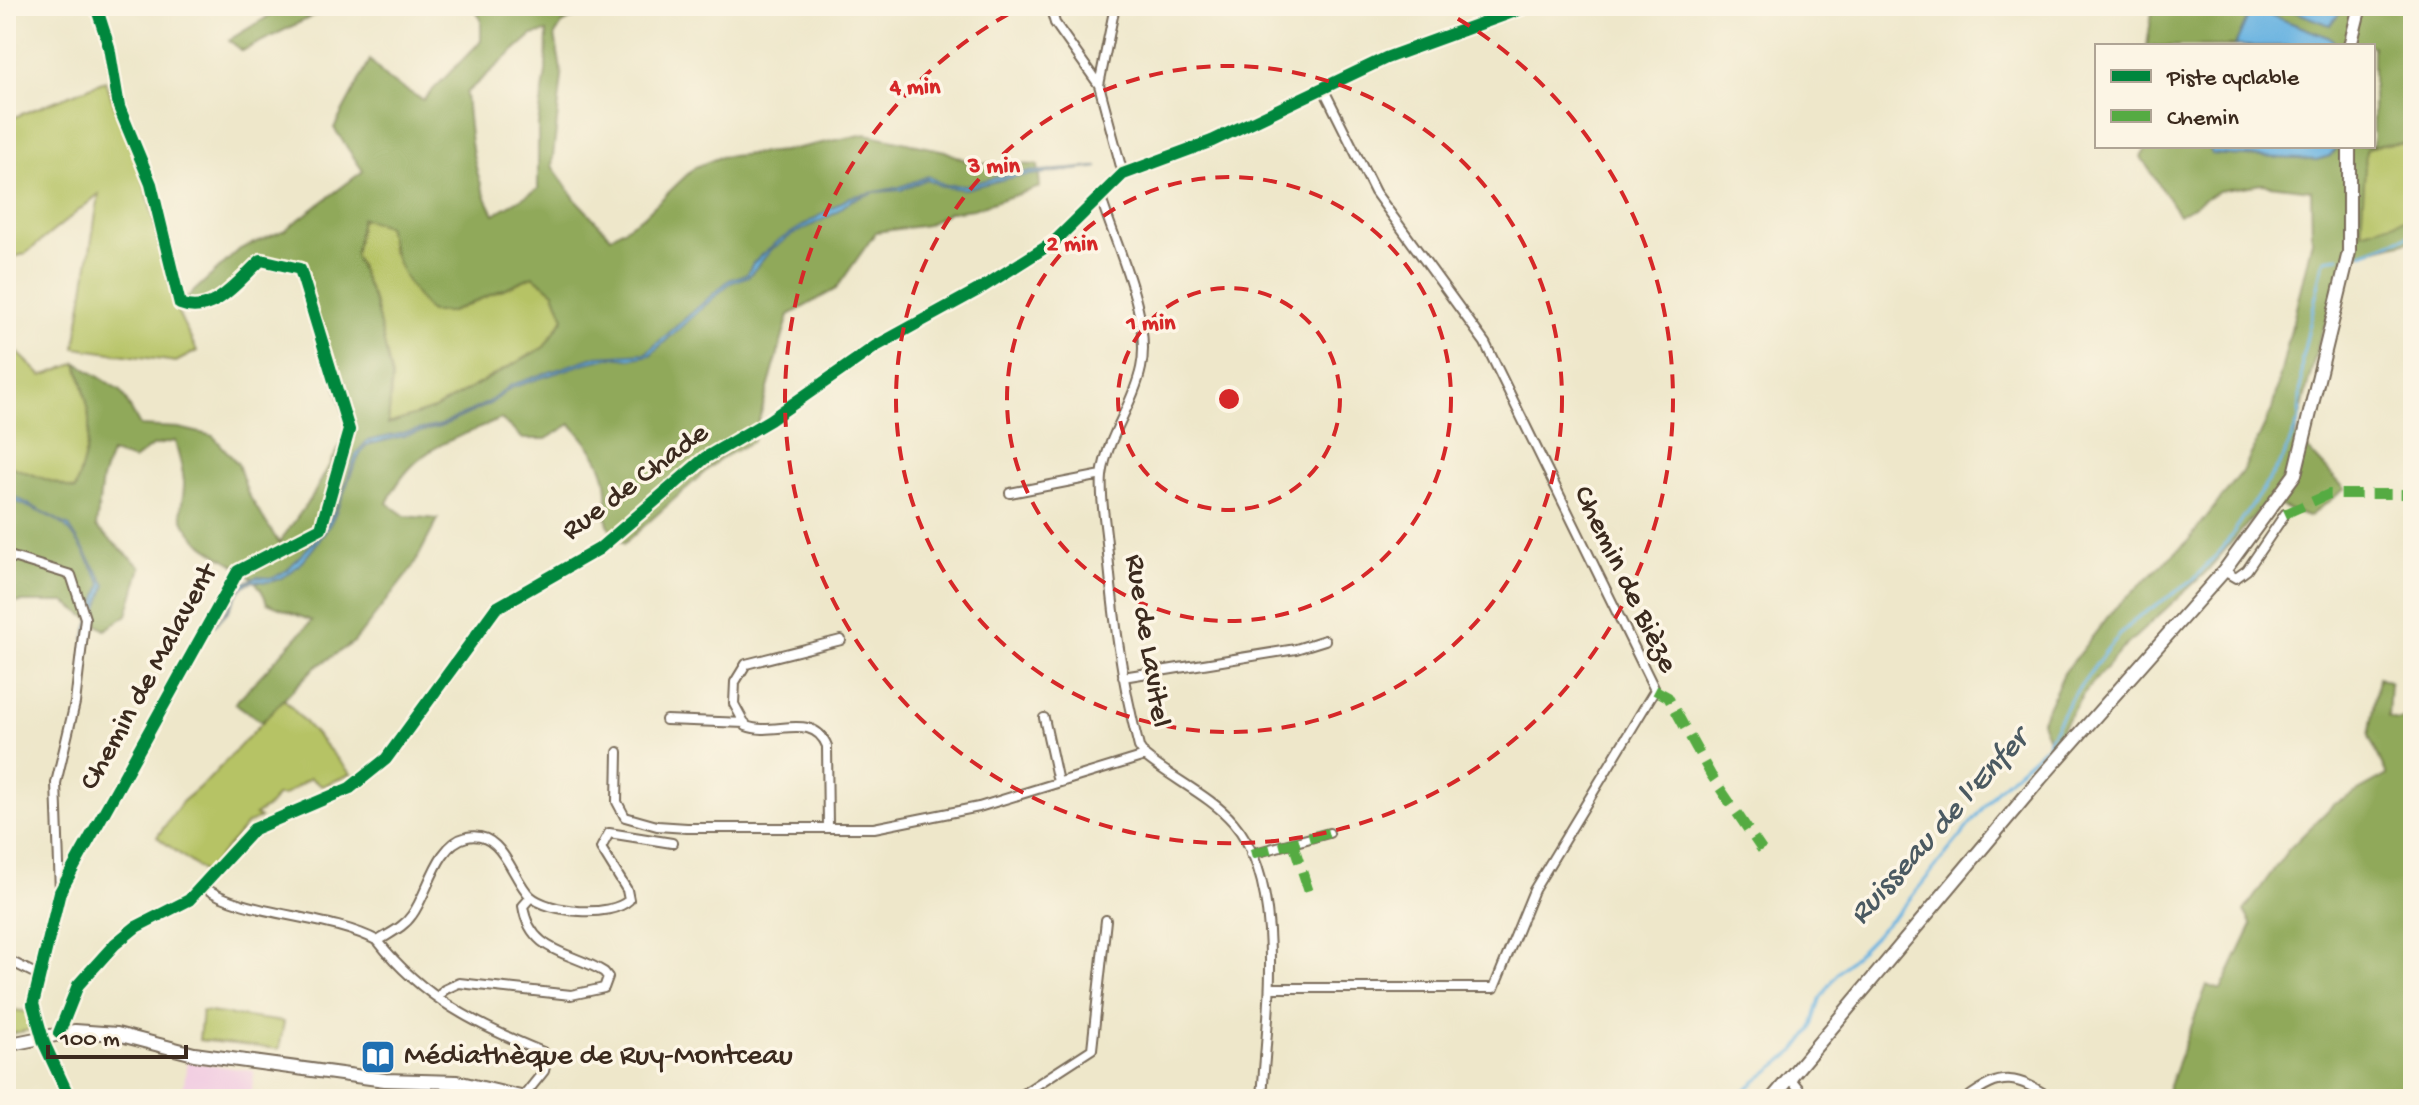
<svg xmlns="http://www.w3.org/2000/svg" width="2419" height="1105" font-family="'Gochi Hand',sans-serif">
<style>
.built{fill:#f2cfe2}
.green{fill:#b6c365;stroke:#787642;stroke-width:2}
.forest{fill:#90a95a;stroke:#666a3c;stroke-width:2;fill-rule:evenodd}
.water{fill:#69b3e1;stroke:#526e80;stroke-width:2}
.lines{fill:none;stroke-linecap:round;stroke-linejoin:round}
.stream{stroke:#69b3e1;stroke-width:3}
.street-casing{stroke:#7a6c5a;stroke-width:12}
.secondary-casing{stroke:#7a6c5a;stroke-width:16}
.street{stroke:#fff;stroke-width:8}
.secondary{stroke:#fff;stroke-width:12}
.quiet{stroke:#55ab43;stroke-width:10;stroke-dasharray:20 10;stroke-linecap:butt}
.cycleway-casing{stroke:#fcf5e5;stroke-width:17}
.cycleway{stroke:#00873e;stroke-width:12}
.ring{fill:none;stroke:#d62828;stroke-width:4;stroke-dasharray:14 10}
.labels{text-anchor:middle;dominant-baseline:central;stroke-width:7;stroke-linejoin:round;paint-order:stroke}
.street-label{font-size:30px;fill:#3b2a1e;stroke:#fcf5e5}
.poi-label{font-size:30px;fill:#3b2a1e;stroke:#fcf5e5;text-anchor:start}
.water-label{font-size:32px;font-style:italic;fill:#4b5a62;stroke:#fcf5e5}
.centre{fill:#d62828;stroke:#fcf5e5;stroke-width:4}
.ring-label{font-size:24px;text-anchor:middle;font-weight:bold;fill:#d62828;stroke:#fcf5e5;stroke-width:7;stroke-linejoin:round;paint-order:stroke}
</style>
<rect width="100%" height="100%" fill="#fcf5e5"/>
<filter id="ink" filterUnits="userSpaceOnUse"><feTurbulence type="fractalNoise" baseFrequency=".0125" numOctaves="2"/><feDisplacementMap in="SourceGraphic" scale="16" xChannelSelector="R" yChannelSelector="G"/><feConvolveMatrix kernelMatrix="1 2 1 2 8 2 1 2 1" color-interpolation-filters="sRGB"/></filter>
<filter id="wash" filterUnits="userSpaceOnUse"><feTurbulence type="fractalNoise" baseFrequency=".006" numOctaves="4" result="noise"/><feDisplacementMap in="SourceGraphic" scale="32" xChannelSelector="R" yChannelSelector="G"/><feGaussianBlur stdDeviation="1.8" result="paint"/><feColorMatrix in="noise" values="0 0 0 0 0 0 0 0 0 0 0 0 0 0 0 0 0 1.4 0 .05"/><feComposite in="paint" operator="in"/></filter>
<g filter="url(#wash)">
<rect width="100%" height="100%" fill="#eee7ca"/>
<path class="built" d="M187 1061 254 1071 251 1099H182Z"/>
<path class="green" d="M105 81 142 174 176 309 197 351 176 362 75 348 99 194 25 254 6 259V108L12 118Z
M2413 143V217L2361 233 2365 150 2380 145Z
M361 218 387 226 392 252 451 312 533 276 554 292 564 318 544 347 434 409 388 425 392 378 375 304 355 256Z
M6 341 42 376 77 363C94 423 93 431 75 491L6 465Z
M284 699 351 774 322 786 310 778 283 796H276L270 805 255 815 260 818 247 824 205 873 157 837 182 802 209 779Z
M6 1009 28 1012 31 1030 9 1034Z
M202 1011 284 1022 279 1049 199 1040Z"/>
<path class="forest" d="M286 6H333L242 51 229 40Z
M472 6H595L562 24 555 35 562 76 552 166 576 200 611 237 645 215 695 167 720 157 783 151 866 134 945 151 971 163 1038 165 1040 187 973 209 949 212 927 225 876 232 836 289 789 315 753 441 718 460 624 544C596 520 611 512 606 482 602 458 586 442 571 424L546 439H523L501 419C449 442 413 447 387 503L405 516 438 519 413 567 354 642 313 669 262 722 235 703 312 621 267 603C254 561 208 561 187 527 176 510 184 502 184 485 184 471 178 455 175 441L152 446 134 460 111 453 102 479 96 527 141 567 127 615 105 630 65 602H6V465L75 490C93 431 94 423 77 363L121 391 140 426 179 428 213 436 238 464 248 494 279 543 313 495 349 430 300 269 261 260 210 306 180 304 240 249 285 230 363 171 334 128 370 60 387 79 423 100 481 41V19ZM547 32 546 72 538 125V189L494 214C473 176 469 136 466 93L532 35ZM361 218 387 226C394 262 406 285 430 312H451L533 276 554 292 564 318 544 347 434 409 388 424 392 378 375 304 355 256Z
M2153 6H2280L2330 25 2346 6H2413V143L2380 145 2366 150 2361 232 2413 217V240L2352 255 2319 340 2295 436 2345 489 2308 517 2267 501 2206 572 2120 651 2084 693 2051 745 2041 722 2064 673 2114 609 2187 542 2244 469 2272 410 2312 240 2311 190 2262 184 2218 191 2179 215 2141 157 2148 146H2208L2213 154 2316 160 2330 156 2339 146H2373V46H2334L2333 39 2252 8 2235 46H2147Z
M2379 677 2390 682 2388 717 2397 720 2413 715V1099H2164L2207 985 2221 990 2252 925 2244 911 2288 850 2333 805 2387 775 2369 736Z"/>
<path class="water" d="M2280 6H2346L2330 25Z
M2252 8 2333 39 2334 46H2235Z
M2209 146H2339L2330 156 2316 160 2212 154Z
M1099 167 1013 177 965 189 943 187 927 179 901 190 875 192 852 200 832 215 792 235 772 249 749 276 730 283 650 355 629 359 613 357 586 363 511 388 490 404 440 427 367 445C350 463 343 508 323 535 311 551 294 576 273 581 263 584 253 577 244 586 232 598 229 613 214 626L229 610 243 583 257 577 273 578 287 570 321 534 340 500 356 454 367 441 441 425 489 402 511 385 597 356 646 353 729 280 747 274 753 263 778 241 850 197 900 187 928 176 944 185H967L1014 173Z
M6 492 69 526 106 585 82 656 85 636 102 584C90 565 78 534 58 521 43 512 23 506 6 496Z"/>
<g class="lines">
<path class="stream" d="M2362 253 2413 234
M1733 1099 1795 1051 1811 1030 1820 999 1838 973 1904 906 1999 788 2046 746 2068 703 2109 647 2134 620 2192 581 2223 548 2283 459 2299 420 2302 359 2323 264 2325 259 2339 257"/>
</g>
</g>
<g filter="url(#ink)">
<g class="lines">
<g class="street-casing">
<path id="street" d="M1050 6 1055 23 1099 85 1123 174
M1099 85 1115 6
M1101 198C1116 246 1152 319 1141 368 1133 406 1107 436 1102 476 1100 497 1105 521 1107 543 1113 612 1121 679 1139 747L1145 756C1171 778 1212 797 1233 822 1289 886 1266 1022 1262 1099
M1010 493 1102 475
M6 555 71 575 85 618 75 703 56 783 60 892
M2224 571 2236 578 2247 570 2285 514
M1123 677 1296 649 1325 640
M1044 718 1058 782
M666 720 745 723
M618 752 617 802 625 817 657 826 687 828H874L979 807 1145 756
M828 826 827 746C813 711 774 737 746 726L734 704 735 682 746 664 841 640
M1251 854 1329 833
M204 887C243 916 328 914 378 941
M6 959 38 975
M1273 988H1494L1534 890 1655 690 1485 343 1375 192 1323 88
M438 998 444 990 459 983 571 995 604 988 608 977 604 972C573 952 530 954 523 906L531 897
M59 1033 78 985 115 944 136 927 189 900 254 829 350 788 386 759 496 608 599 549 705 458 770 420 876 346 978 290 1054 242 1123 174 1212 141 1386 58 1529 6
M1790 1078 1807 1099
M457 1082 459 1099
M523 1097 544 1071 547 1058 543 1052C479 1026 422 998 378 941 390 933 404 927 412 915 429 892 436 844 467 837 503 830 511 877 530 896 549 913 610 918 629 900L627 890 601 848 609 833 672 843
M7 1099 9 1045
M70 1099 44 1043 33 1004 60 892 238 571 321 528 349 430 300 269 261 260C238 281 213 317 180 304L151 184 119 107 109 47 96 6
M1015 1099 1092 1049 1106 920
M1966 1099C2003 1071 2016 1076 2053 1099"/>
</g>
<g class="secondary-casing">
<path id="secondary" d="M2350 46 2360 6
M6 1045 75 1031 117 1034 194 1054 385 1080 457 1082 529 1099
M1772 1099 2040 779 2224 571 2295 474 2349 252V146"/>
</g>
<use href="#street" class="street"/>
<use href="#secondary" class="secondary"/>
<path class="quiet" d="M2285 514 2329 494H2413
M1655 690 1668 697 1711 775 1762 850
M1293 843 1309 892
M1251 854 1329 833"/>
<g class="cycleway-casing">
<path id="cycleway" d="M59 1033 78 985 115 944 136 927 189 900 254 829 350 788 386 759 496 608 599 549 705 458 770 420 876 346 978 290 1054 242 1123 174 1212 141 1386 58 1529 6
M70 1099 44 1043 33 1004 60 892 238 571 321 528 349 430 300 269 261 260C238 281 213 317 180 304L151 184 119 107 109 47 96 6"/>
</g>
<use href="#cycleway" class="cycleway"/>
</g>
</g>
<g class="ring">
<circle cx="1229" cy="399" r="111"/>
<circle cx="1229" cy="399" r="222"/>
<circle cx="1229" cy="399" r="333"/>
<path d="M1437 7A444 444 0 1 1 1021 7"/>
</g>
<defs>
<g id="library-square" transform="scale(1.8)"><rect x="-9" y="-9" width="18" height="18" rx="4" fill="#1f6fb2" stroke="#fcf5e5"/><path d="M-6-4Q-3-5.5-.7-3.5V5Q-3 3-6 4ZM6-4Q3-5.5 .7-3.5V5Q3 3 6 4Z" fill="#fff"/></g>
</defs>
<g fill-rule="evenodd">
<use href="#library-square" x="378" y="1057"/>
</g>
<g class="labels">
<g class="street-label">
<text transform="translate(636 483) rotate(-37)">Rue de Chade</text>
<text transform="translate(1624 580) rotate(64)">Chemin de Bièze</text>
<text transform="translate(1146 641) rotate(81)">Rue de Lavitel</text>
<text transform="translate(150 678) rotate(-61)">Chemin de Malavent</text>
</g>
<g class="poi-label">
<text x="404" y="1057">Médiathèque de Ruy-Montceau</text>
</g>
<g class="water-label">
<text transform="translate(1940 828) rotate(-48)">Ruisseau de l'Enfer</text>
</g>
</g>
<circle cx="1229" cy="399" r="12" class="centre"/>
<g class="ring-label">
<text x="915" y="93">4 min</text>
<text x="994" y="172">3 min</text>
<text x="1072" y="250">2 min</text>
<text x="1151" y="329">1 min</text>
</g>
<rect width="2419" height="1105" fill="none" stroke="#fcf5e5" stroke-width="32"/>
<rect x="2095" y="44" width="280" height="104" fill="#fcf5e5" stroke="#afa495" stroke-width="2"/>
<rect x="2111" y="70" width="40" height="12" fill="#00873e" stroke="#afa495" stroke-width="2"/>
<text x="2167" y="84" font-size="24" fill="#3b2a1e">Piste cyclable</text>
<rect x="2111" y="110" width="40" height="12" fill="#55ab43" stroke="#afa495" stroke-width="2"/>
<text x="2167" y="124" font-size="24" fill="#3b2a1e">Chemin</text>
<path d="M48 1045v12h138v-12" fill="none" stroke="#3b2a1e" stroke-width="4"/>
<text x="60" y="1045" font-size="24" fill="#3b2a1e" stroke="#fcf5e5" stroke-width="6" paint-order="stroke">100 m</text>
</svg>
